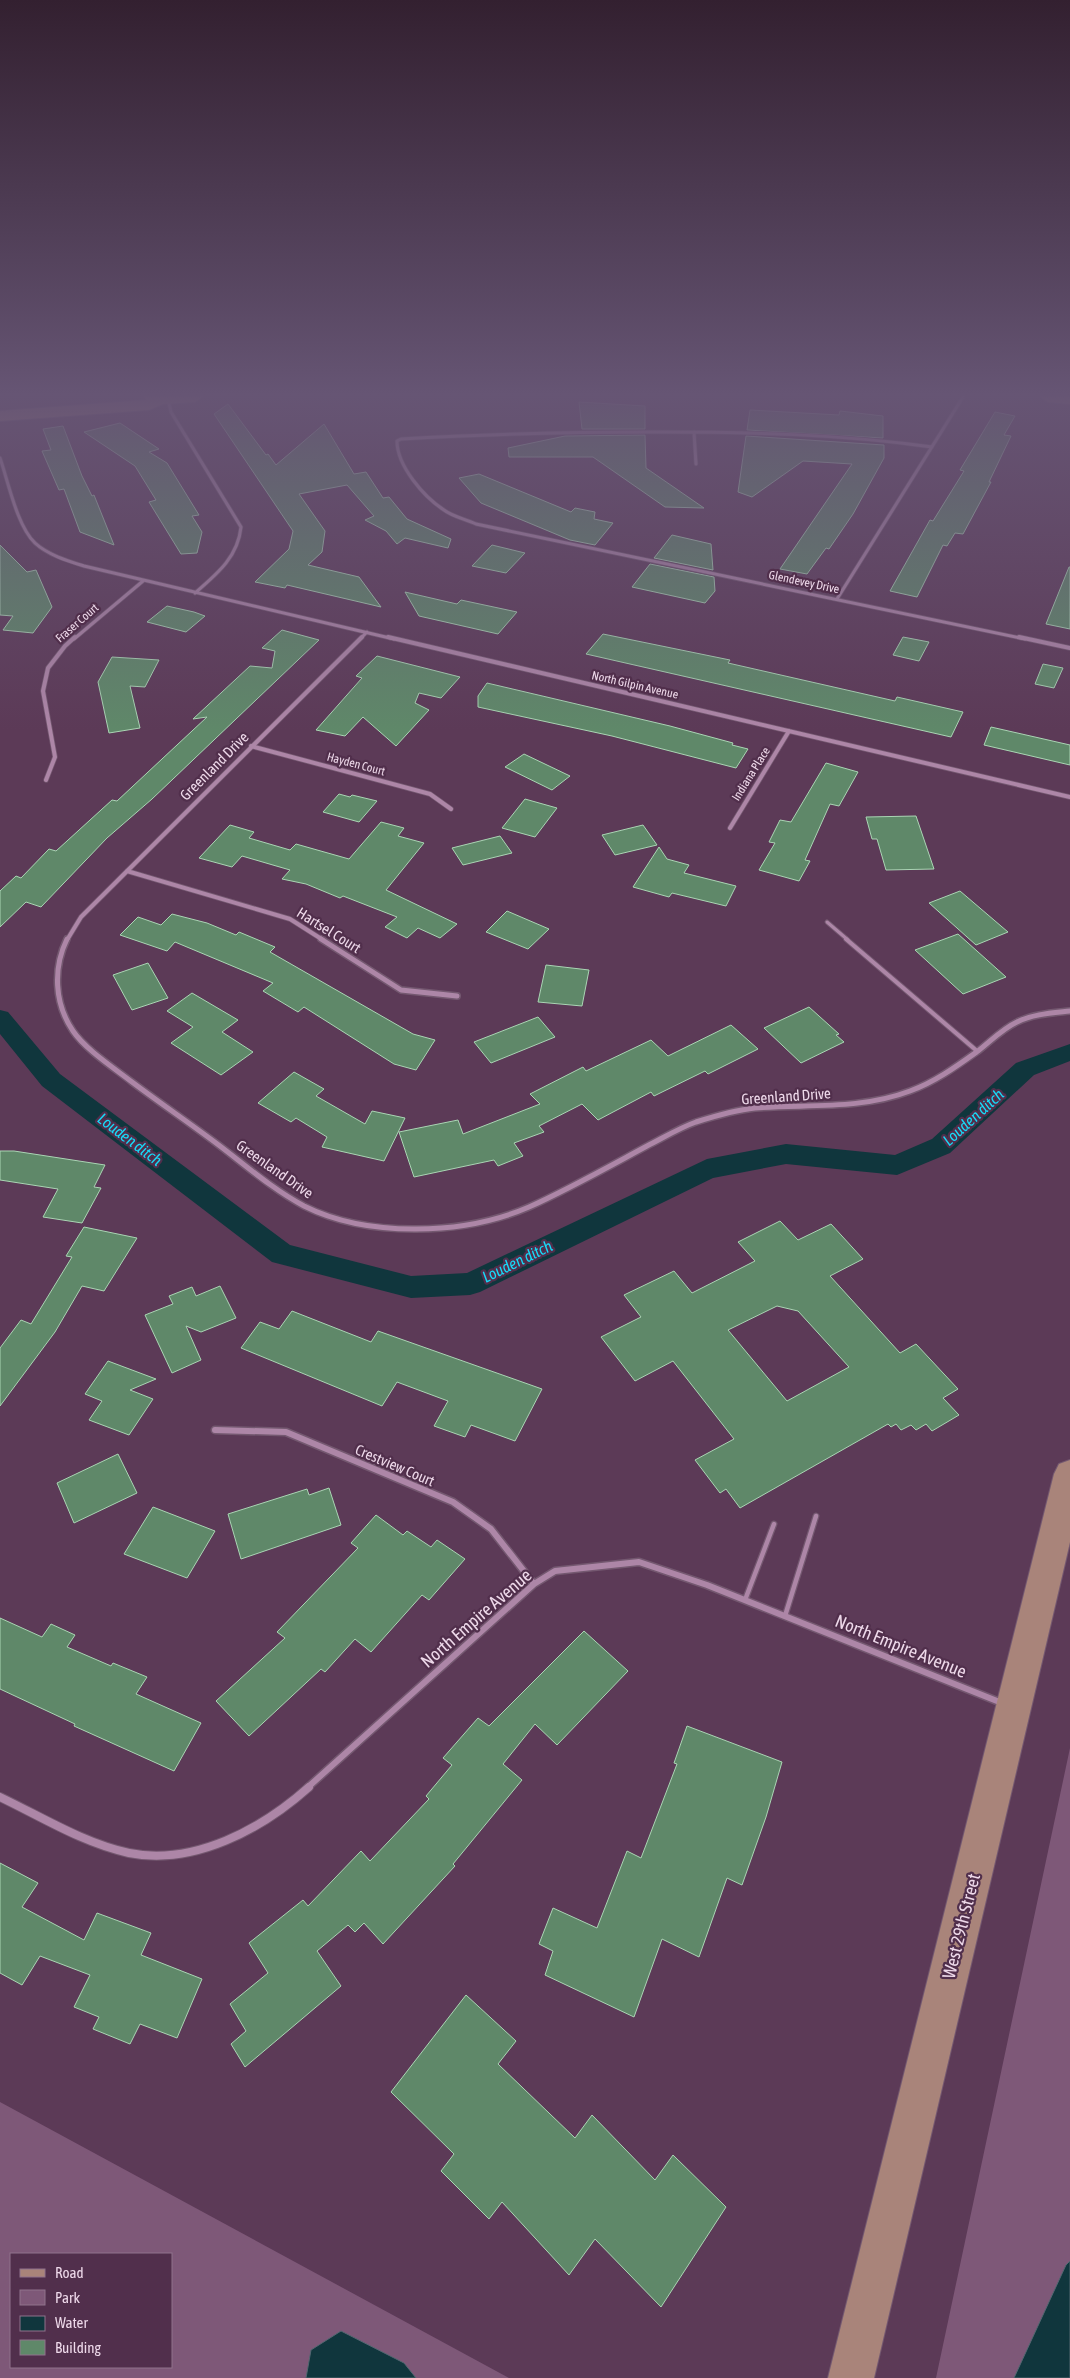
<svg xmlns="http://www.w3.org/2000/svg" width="1070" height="2378" font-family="'Asap Condensed',sans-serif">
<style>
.green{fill:#7e5878;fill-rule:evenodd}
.water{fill:#10363d;stroke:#536771}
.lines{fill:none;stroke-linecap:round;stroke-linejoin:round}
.canal{fill:#10363d;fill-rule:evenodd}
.building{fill:#5f8869;stroke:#aad5b4;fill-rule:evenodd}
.lane-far2-casing{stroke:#745870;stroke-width:5}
.lane-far1-casing{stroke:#745870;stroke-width:6}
.lane-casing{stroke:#745870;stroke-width:7}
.street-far4-casing{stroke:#745870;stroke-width:4.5}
.street-far3-casing{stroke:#745870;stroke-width:5.5}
.street-far2-casing{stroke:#745870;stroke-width:8}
.street-far1-casing{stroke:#745870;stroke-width:9}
.street-casing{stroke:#745870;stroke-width:10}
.secondary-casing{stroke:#745870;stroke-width:2}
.lane-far2{stroke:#ad86a7;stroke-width:3}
.lane-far1{stroke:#ad86a7;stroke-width:4}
.lane{stroke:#ad86a7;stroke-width:4.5}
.street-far4{stroke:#ad86a7;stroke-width:3}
.street-far3{stroke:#ad86a7;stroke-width:4}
.street-far2{stroke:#ad86a7;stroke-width:5}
.street-far1{stroke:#ad86a7;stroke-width:6}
.street{stroke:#ad86a7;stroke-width:8}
.secondary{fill:#a9847a;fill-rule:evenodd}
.labels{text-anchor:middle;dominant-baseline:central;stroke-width:4.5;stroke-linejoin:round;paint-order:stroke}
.far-street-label{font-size:12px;fill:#eed9ea;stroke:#512f4c}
.street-label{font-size:15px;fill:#eed9ea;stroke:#512f4c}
.water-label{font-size:16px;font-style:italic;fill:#17dcf9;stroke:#512f4c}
.near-street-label{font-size:18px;fill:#eed9ea;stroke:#512f4c}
</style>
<rect width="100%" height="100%" fill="#5c3a57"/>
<path class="green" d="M1070 1748V2378H936Z
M0 2102 509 2378H0ZM11 2254H171V2367H11Z"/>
<path class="water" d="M1070 2261V2378H1014L1066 2265Z
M341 2331 404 2363 416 2378H306L311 2350Z"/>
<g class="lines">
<path class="canal" d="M0 1010 8 1012 60 1074 290 1245 411 1276 467 1273 707 1159 786 1144 895 1155 932 1139 1016 1063 1070 1044V1061L1034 1075 950 1153 897 1175 786 1164 713 1178 480 1292 470 1295 411 1298 272 1262 42 1086 0 1034Z"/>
</g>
<path class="building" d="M579 402 645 406V429H582Z
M228 404 266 455 268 454 276 465 324 424 354 474 366 472 383 498 389 497 407 519 451 539 448 548 405 538 397 544 386 531 365 520 374 516 347 485 299 494 325 531 322 552 308 565 359 577 381 607 287 585 285 588 255 582 289 549 293 531 214 414Z
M750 410 839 415 840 411 883 416V438L747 430Z
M995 412 1015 416 1004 435 1011 436 989 482H991L963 534 955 533 947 546 943 545 917 597 890 591 930 520 933 521 964 471 960 470Z
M120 423 159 449 149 452 167 463 199 515 192 516 202 532 197 553 181 554 149 502 156 500 135 466 84 432Z
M63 426 82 476 92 496 94 495 114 545 80 532 64 489 59 490 42 451 51 450 43 429Z
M645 435 646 468 704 508 665 507 593 457H509L508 448 565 436Z
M746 436 884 445V458L853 514 829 549 826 548 807 574 780 569 852 464 803 461 752 497 738 492Z
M479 474 571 512 575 508 595 512 594 519 613 523 595 545 570 540 481 503 459 478Z
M672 535 711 544 713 570 654 558Z
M0 545 27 572 36 570 52 607 33 633 3 630 13 616 0 615Z
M492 545 525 553 506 573 472 566Z
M650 564 714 577 715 591 705 603 632 587Z
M1069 567H1070V629L1046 624Z
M405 592 457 604 461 600 517 612 498 634 419 616Z
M167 606 194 612 205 616 186 632 147 622Z
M282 630 319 640 152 799 107 838 41 907 26 902 0 927V891L16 876 21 878 49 849 56 851 112 800 117 801 207 717 193 719 250 666 272 668 275 651 262 648Z
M603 634 730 660 728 663 895 701 897 697 963 712 951 737 586 654Z
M903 637 929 642 919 661 893 655Z
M377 656 460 677 441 698 419 693 415 703 429 710 396 746 363 717 345 736 316 730 362 678 356 676Z
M112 657 159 660 145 687 130 686 140 728 109 733 98 682Z
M1043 664 1063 668 1054 688 1035 684Z
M487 683 670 726 733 743 732 745 748 749 736 768 612 736 478 707V696Z
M991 727 1070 745V765L984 745Z
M524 754 570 776 552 790 505 767Z
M826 763 858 772 839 806 830 804 805 860 810 861 799 881 759 870 775 843 769 842 780 820 791 822Z
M339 794 350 797 352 795 377 801 359 822 323 812Z
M525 799 557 808 535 837 502 828Z
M916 816 934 869 886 870 877 839H872L866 817Z
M381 822 404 828 398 836 424 843 386 890 457 924 440 938 418 928 407 938 385 927 397 917 343 896 340 898 306 884 282 879 290 870 242 856 232 867 199 858 230 825 254 832 249 838 290 850 296 844 349 859Z
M643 825 657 845 615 855 602 835Z
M500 836 512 853 463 865 452 848Z
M659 847 667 859 689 865 684 873 736 886 726 906 672 893 669 897 633 887Z
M960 891 1008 932 976 945 929 903Z
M507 911 549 929 528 949 486 932Z
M172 914 207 923 236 935 239 932 275 947 270 952 413 1034 435 1040 416 1070 394 1064 304 1007 298 1012 263 991 273 983 175 942 167 951 120 935 138 917 161 925Z
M958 934 1006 977 963 994 915 950Z
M148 963 168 998 132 1010 113 975Z
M546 965 589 970 582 1006 538 1002Z
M192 993 238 1020 222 1032 253 1052 221 1075 171 1043 193 1027 167 1011Z
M809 1007 839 1034 836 1035 844 1042 801 1063 764 1028Z
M538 1017 555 1037 491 1063 474 1042Z
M731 1025 758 1049 708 1074 705 1071 654 1096 651 1092 598 1120 582 1104 539 1126 544 1132 514 1143 523 1156 498 1166 494 1160 414 1177 399 1132 458 1120 463 1134 540 1104 530 1094 583 1067 586 1071 651 1040 668 1056Z
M294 1072 324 1089 316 1096 365 1124 372 1111 405 1118 384 1161 322 1147 327 1137 296 1118 291 1122 258 1103Z
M0 1151H14L105 1165 94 1187 101 1188 82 1223 43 1217 58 1189 0 1180Z
M780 1221 798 1240 831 1224 863 1259 830 1276 900 1353 916 1344 958 1389 943 1398 959 1415 932 1431 926 1424 916 1430 911 1425 901 1430 896 1424 891 1427 888 1424 740 1508 726 1489 720 1493 695 1460 734 1439 673 1361 635 1381 601 1337 641 1317 624 1295 674 1271 692 1293 755 1261 738 1242ZM777 1306 798 1311 849 1367 787 1401 728 1330Z
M84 1227 137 1238 104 1291 82 1286 55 1332 0 1406V1348L21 1320 31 1324 72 1257 66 1256Z
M220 1286 236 1318 201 1332 186 1326 201 1360 172 1373 145 1315 173 1304 169 1296 192 1287 196 1296Z
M292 1311 371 1342 378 1331 542 1389 515 1441 471 1425 465 1437 434 1426 448 1401 397 1382 382 1406 241 1348 260 1322 279 1329Z
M108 1361 156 1379 130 1390 153 1399 129 1435 89 1420 102 1401 85 1394Z
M118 1454 137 1493 74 1523 57 1483Z
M329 1488 341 1525 241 1559 228 1514 307 1489 309 1495Z
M153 1507 215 1531 187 1578 124 1554Z
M376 1515 403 1535 407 1531 431 1547 437 1540 465 1559 429 1600 422 1595 371 1652 355 1639 325 1672 321 1669 249 1736 216 1701 285 1638 277 1632 358 1548 351 1543Z
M0 1618 42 1637 51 1624 75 1635 67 1647 111 1666 113 1663 147 1677 136 1694 201 1723 174 1771 74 1726 75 1724 0 1689Z
M584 1631 628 1671 557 1745 535 1724 503 1764 522 1780 453 1864 455 1866 383 1944 364 1923 355 1932 348 1925 317 1951 341 1986 245 2067 231 2044 246 2031 230 2004 268 1973 249 1943 303 1900 308 1906 361 1851 370 1861 429 1799 426 1796 452 1765 443 1758 478 1718 489 1726Z
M687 1726 782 1762 766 1817 742 1885 727 1878 699 1957 662 1939 634 2017 545 1975 553 1951 539 1944 553 1908 597 1928 627 1851 641 1858 677 1764 674 1763Z
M0 1863 38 1883 22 1907 84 1940 97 1913 151 1933 141 1955 202 1979 177 2038 140 2024 130 2044 93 2029 99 2017 74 2007 90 1975 40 1956 22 1985 0 1973Z
M466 1995 516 2041 498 2064 575 2138 592 2115 655 2180 673 2155 726 2207 661 2307 595 2239 569 2275 502 2202 489 2219 441 2171 454 2154 391 2092Z"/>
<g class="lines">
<g class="lane-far2-casing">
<path id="lane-far2" d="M827 922 848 940"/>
</g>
<g class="lane-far1-casing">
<path id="lane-far1" d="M846 939 977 1051"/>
</g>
<g class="lane-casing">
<path id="lane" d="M745 1600 774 1524
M785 1616 816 1516"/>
</g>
<g class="street-far4-casing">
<path id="street-far4" d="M168 399 171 412 241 527C238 557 217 574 195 593
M694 432 696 464
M932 447C840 434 748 432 655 432 571 432 486 434 401 439L397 441C397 466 424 497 444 510 453 517 466 519 476 524L1025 639
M0 458C8 481 17 526 35 543 48 555 68 561 84 566L394 639
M837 599 963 397
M74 639 143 581
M360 639 367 632"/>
</g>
<g class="street-far3-casing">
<path id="street-far3" d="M388 637 1070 797
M1019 637 1070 648
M251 746 430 794 451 809
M46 780 55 757 43 691 48 668 65 646 75 637
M730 828 789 731
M127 871 290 919 323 940
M67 940 81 917 362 637"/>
</g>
<g class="street-far2-casing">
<path id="street-far2" d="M67 939C53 968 54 1003 73 1031 85 1049 114 1068 132 1082 160 1103 188 1122 216 1143 244 1164 272 1189 304 1206 368 1238 464 1235 529 1207 569 1189 608 1167 647 1146 663 1138 679 1128 696 1122 715 1116 735 1110 755 1108 807 1104 860 1110 910 1091 935 1082 957 1066 978 1051 991 1041 1002 1029 1017 1022 1033 1014 1052 1013 1070 1011
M321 939 401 990 457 996"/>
</g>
<g class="street-far1-casing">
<path id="street-far1" d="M215 1430 286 1432 453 1502 491 1529 534 1584
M307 1788 534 1584 555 1571 639 1562 707 1585 1002 1703"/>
</g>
<g class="street-casing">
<path id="street" d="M0 1797C42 1817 83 1843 129 1853 194 1866 262 1829 309 1787"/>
</g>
<g class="secondary-casing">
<path id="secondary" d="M144 397H202L195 402 163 404 149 410 0 421V411L147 400Z
M1041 397H1070V404L1048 402Z
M1070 1460V1542L874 2378H828L1054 1474 1059 1464Z"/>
</g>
<use href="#lane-far2" class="lane-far2"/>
<use href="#lane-far1" class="lane-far1"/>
<use href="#lane" class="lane"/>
<use href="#street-far4" class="street-far4"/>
<use href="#street-far3" class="street-far3"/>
<use href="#street-far2" class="street-far2"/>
<use href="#street-far1" class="street-far1"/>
<use href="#street" class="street"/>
<use href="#secondary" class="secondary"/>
</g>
<linearGradient id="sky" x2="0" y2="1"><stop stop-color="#332030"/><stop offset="0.54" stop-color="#665574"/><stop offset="1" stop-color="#665574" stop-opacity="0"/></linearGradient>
<rect width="1070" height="730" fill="url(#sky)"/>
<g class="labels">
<g class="far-street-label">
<text transform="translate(804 582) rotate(12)">Glendevey Drive</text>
<text transform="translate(77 623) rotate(-41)">Fraser Court</text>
<text transform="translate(635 685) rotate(13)">North Gilpin Avenue</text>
<text transform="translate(356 764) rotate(15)">Hayden Court</text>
<text transform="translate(751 774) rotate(-58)">Indiana Place</text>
</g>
<g class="street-label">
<text transform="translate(214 766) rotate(-45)">Greenland Drive</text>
<text transform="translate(329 930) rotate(32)">Hartsel Court</text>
<text transform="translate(786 1096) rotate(-4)">Greenland Drive</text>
<text transform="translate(275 1169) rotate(35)">Greenland Drive</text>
<text transform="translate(395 1465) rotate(23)">Crestview Court</text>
</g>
<g class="water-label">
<text transform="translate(973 1117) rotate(-42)">Louden ditch</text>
<text transform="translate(130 1139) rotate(37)">Louden ditch</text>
<text transform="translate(517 1261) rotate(-26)">Louden ditch</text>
</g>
<g class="near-street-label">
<text transform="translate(476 1618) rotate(-41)">North Empire Avenue</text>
<text transform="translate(901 1646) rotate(22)">North Empire Avenue</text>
<text transform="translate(961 1926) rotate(-76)">West 29th Street</text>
</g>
</g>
<rect x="10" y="2253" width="162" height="115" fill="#512f4c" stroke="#90738b"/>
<rect x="20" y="2269" width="25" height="8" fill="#a9847a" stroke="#90738b"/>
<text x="55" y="2278" font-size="15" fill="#eed9ea">Road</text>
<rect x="20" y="2290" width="25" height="15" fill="#7e5878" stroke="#90738b"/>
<text x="55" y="2303" font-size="15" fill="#eed9ea">Park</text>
<rect x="20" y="2316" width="25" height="15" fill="#10363d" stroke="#90738b"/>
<text x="55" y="2328" font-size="15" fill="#eed9ea">Water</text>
<rect x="20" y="2340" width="25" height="15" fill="#5f8869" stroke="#90738b"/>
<text x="55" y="2353" font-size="15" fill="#eed9ea">Building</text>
</svg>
